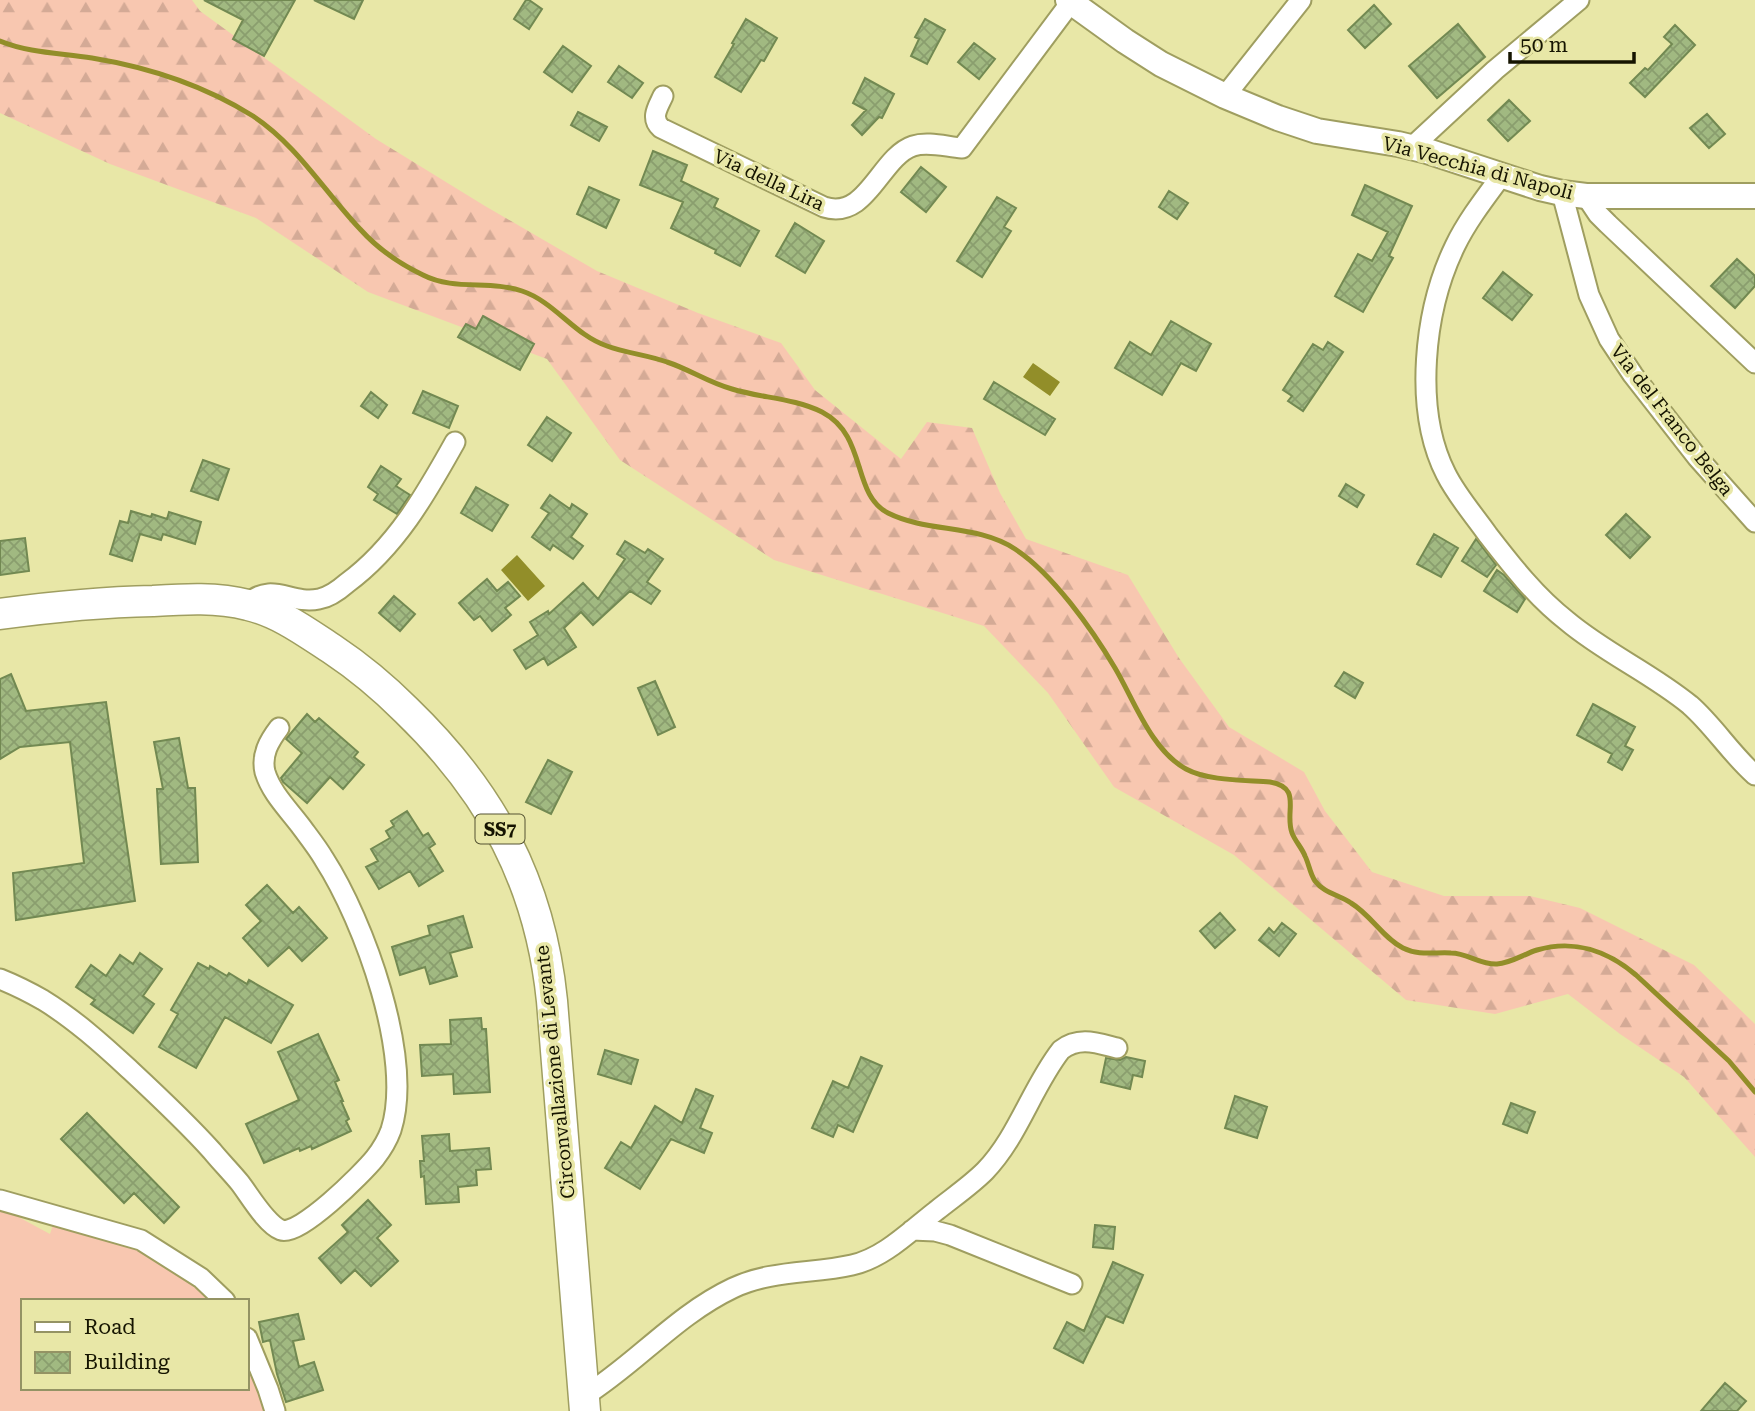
<svg xmlns="http://www.w3.org/2000/svg" width="1755" height="1411" font-family="'Roboto Serif',serif">
<style>
.forest{fill:url(#forest-firs)}
.pitch{fill:#f8c7b0}
.water{fill:#928e29}
.lines{fill:none;stroke-linecap:round;stroke-linejoin:round}
.stream{stroke:#928e29;stroke-width:5}
.building{fill:url(#building-cross-hatch);stroke:#728952;stroke-width:2}
.minor-casing{stroke:#9f9e60;stroke-width:23}
.tertiary-casing{stroke:#9f9e60;stroke-width:28}
.primary-casing{stroke:#9f9e60;stroke-width:33}
.minor{stroke:#fff;stroke-width:19}
.tertiary{stroke:#fff;stroke-width:24}
.primary{stroke:#fff;stroke-width:30}
.labels{text-anchor:middle;dominant-baseline:central;stroke-width:7;stroke-linejoin:round;paint-order:stroke}
.shield{fill:#e8e7a7;stroke:#545332;stroke-width:2}
.shield-label{font-size:18px;font-weight:bold;fill:#151400}
.street-label{font-size:19px;fill:#151400;stroke:#e8e7a7}
</style>
<defs>
<pattern id="forest-firs" width="22" height="20" patternUnits="userSpaceOnUse" patternTransform="scale(1.75)"><rect width="22" height="20" fill="#f8c7b0"/><path d="M5 1l3.5 6h-7zM16 11l3.5 6h-7z" fill="#d4aa96"/></pattern>
<pattern id="building-cross-hatch" width="8" height="8" patternUnits="userSpaceOnUse" patternTransform="scale(1.75)"><rect width="8" height="8" fill="#a1b981"/><path d="M0 0l8 8M0 8l8-8" fill="none" stroke="#8a9e6e"/></pattern>
</defs>
<rect width="100%" height="100%" fill="#e8e7a7"/>
<path class="forest" d="M0 0H192L200 11 376 139 485 206 597 271 698 313 781 343 815 390 901 459 927 422 972 428 1000 493 1026 539 1128 575 1179 658 1229 727 1304 772 1325 811 1372 872 1444 896H1530L1580 908 1694 965 1755 1024V1157L1684 1077 1620 1034 1568 994 1495 1014 1406 1000 1234 855 1114 787 1048 693 984 626 774 560 620 460 547 359 368 292 256 218 110 164 0 113Z"/>
<path class="pitch" d="M0 1210 11 1213 50 1234 53 1225 139 1247 151 1254V1259L164 1261 217 1301H23V1388H247V1355L267 1411H0Z"/>
<path class="water" d="M1033 363 1060 382 1050 396 1023 377Z
M517 555 545 586 528 601 501 570Z"/>
<g class="lines">
<path class="stream" d="M0 41C29 53 61 53 92 58 147 67 205 86 253 116 297 145 324 191 360 229 377 248 400 264 423 275 454 291 490 280 522 291 555 302 574 335 607 346 626 353 647 355 667 362 689 369 709 383 732 389 761 398 794 398 822 412 868 436 851 494 888 513 928 533 977 524 1015 549 1052 573 1092 629 1115 668 1134 700 1151 750 1186 769 1208 781 1245 780 1270 782 1303 788 1284 811 1292 833 1295 841 1302 848 1305 856 1309 864 1310 874 1315 881 1324 893 1339 895 1351 903 1371 915 1383 938 1403 948 1419 956 1434 952 1451 953 1467 953 1481 965 1497 964 1511 963 1524 954 1537 950 1574 939 1608 951 1636 975L1729 1061 1755 1092"/>
</g>
<path class="building" d="M204 0H295L264 56 233 39 243 20Z
M314 0H363L354 19Z
M526 0H529L542 9 529 29 514 19Z
M1374 5 1391 24 1365 48 1348 30Z
M746 19 777 38 764 61 761 60 741 92 715 77 734 44 732 43Z
M925 19 945 30 927 64 911 56 919 39 915 37Z
M1458 24 1485 57 1437 98 1409 66Z
M1675 25 1695 45 1645 97 1630 83 1645 68 1648 70 1672 44 1664 37Z
M974 43 995 59 979 79 958 62Z
M563 46 591 66 572 92 544 72Z
M619 66 643 83 632 98 608 82Z
M865 78 894 94 882 118 879 117 862 135 852 125 866 110 853 103Z
M1509 100 1530 121 1508 141 1488 120Z
M578 112 607 127 599 141 571 125Z
M1707 114 1725 134 1709 148 1690 128Z
M653 151 687 165 681 181 718 199 714 207 759 231 740 266 715 253 716 250 671 228 683 202 640 185Z
M921 167 946 187 926 212 901 192Z
M1365 185 1412 206 1389 256 1393 258 1363 312 1335 296 1358 254 1372 261 1388 232 1352 215Z
M589 187 619 200 606 228 577 214Z
M1169 191 1188 203 1177 219 1159 207Z
M997 197 1016 208 1004 227 1011 231 982 277 957 261Z
M795 223 824 241 805 273 776 256Z
M1737 259 1755 276V286L1735 308 1711 286Z
M1503 272 1532 295 1512 320 1483 298Z
M483 316 534 344 520 370 458 337 466 324 476 329Z
M1171 321 1211 344 1196 371 1181 363 1162 395 1115 368 1130 342 1151 355Z
M1328 342 1343 352 1303 411 1288 401 1292 396 1283 390 1313 344 1323 350Z
M994 382 1055 419 1045 435 984 399Z
M423 391 458 406 449 428 413 413Z
M371 392 387 405 378 418 361 406Z
M547 417 571 433 552 461 528 445Z
M203 460 229 469 218 500 191 491Z
M381 466 401 479 396 486 410 495 397 514 374 500 378 494 368 487Z
M1346 484 1364 495 1357 507 1339 496Z
M476 487 508 505 492 531 461 513Z
M550 495 570 509 572 504 587 514 571 537 583 546 573 559 553 545 550 550 532 537 549 513 541 508Z
M131 511 151 517 152 514 167 519 169 512 201 522 195 544 163 534 161 540 140 534 132 561 110 554 120 521 128 523Z
M1626 514 1650 537 1630 558 1606 535Z
M1434 534 1458 548 1441 577 1417 564Z
M25 538 29 571 0 575V541Z
M1476 539 1496 565 1487 577 1462 561Z
M625 541 645 553 648 549 663 559 647 582 660 591 651 604 630 591 593 625 581 612 564 628 576 647 548 665 544 658 526 669 514 650 538 635 530 622 548 611 549 614 583 583 598 599 625 559 617 554Z
M1497 570 1504 575 1525 599 1517 612 1484 591Z
M487 579 497 591 508 582 520 596 505 608 511 615 492 631 480 616 474 620 459 603Z
M394 596 415 614 400 631 379 613Z
M1344 672 1363 683 1355 698 1335 686Z
M11 674 26 711 106 702 135 901 16 920 13 873 84 863 70 742 20 747 0 759V679Z
M655 681 675 727 658 735 638 688Z
M1593 704 1635 727 1625 746 1633 750 1622 770 1608 762 1612 754 1577 735Z
M307 714 315 722 319 718 358 752 354 757 364 765 343 789 330 777 307 803 283 782 281 778 302 753 286 739Z
M179 738 188 788H195L198 862 161 864 157 789H163L154 742Z
M548 760 572 772 551 814 526 802Z
M407 811 423 836 428 833 435 844 429 848 443 871 419 886 410 871 379 889 366 867 378 861 371 849 390 838 386 831 394 826 391 821Z
M267 885 293 913 299 907 327 938 302 961 289 947 268 966 243 938 261 921 246 905Z
M1220 913 1235 930 1215 948 1200 931Z
M463 916 472 947 450 953 457 976 430 984 425 967 400 975 392 947 430 935 428 926Z
M1282 923 1296 934 1279 956 1259 940 1269 928 1274 933Z
M140 953 162 969 143 996 154 1004 133 1033 91 1004 95 1000 76 987 91 965 106 976 120 955 133 964Z
M198 963 209 969 210 966 227 976 229 973 247 984 249 980 293 1005 271 1043 225 1017 196 1068 159 1047 178 1014 171 1010Z
M481 1018 482 1029H486L490 1092 454 1094 453 1074 422 1076 420 1045 451 1044 450 1020Z
M318 1034 339 1080 335 1082 343 1101H341L349 1119 346 1121 351 1131 312 1149 311 1146 300 1151 299 1148 264 1163 246 1124 299 1100 278 1052Z
M605 1050 638 1060 631 1084 598 1074Z
M861 1057 882 1066 853 1132 838 1125 833 1137 812 1128 833 1081 848 1088Z
M1126 1057 1145 1061 1142 1077 1133 1075 1130 1089 1101 1082 1106 1058 1120 1060Z
M696 1089 713 1096 700 1128 712 1133 704 1153 671 1139 640 1189 605 1168 621 1142 631 1148 655 1106 682 1123Z
M1235 1096 1267 1107 1257 1138 1225 1128Z
M1511 1103 1535 1112 1527 1133 1503 1124Z
M87 1113 179 1207 164 1223 134 1193 124 1203 61 1139Z
M449 1134 450 1151 489 1148 491 1169 476 1170 477 1185 458 1187 459 1202 426 1204 424 1176 421 1177 420 1161H424L422 1136Z
M368 1200 391 1225 377 1238 398 1261 371 1286 355 1270 341 1283 319 1258 348 1232 342 1225Z
M1095 1225 1115 1227 1113 1249 1093 1247Z
M1113 1262 1143 1275 1123 1323 1106 1316 1083 1363 1054 1348 1067 1322 1084 1331Z
M298 1314 304 1339 293 1341 299 1367 314 1362 323 1390 286 1402 277 1374 270 1340 263 1342 259 1322Z
M1725 1383 1746 1401 1737 1411H1701Z"/>
<g class="lines">
<g class="minor-casing">
<path id="minor" d="M663 96C658 107 650 118 661 128L824 207C867 221 880 157 913 146 928 141 947 147 962 148L1071 2
M1225 96 1301 0
M1412 147 1495 70 1579 0
M1502 175C1485 198 1467 221 1455 246 1424 310 1413 409 1446 474 1457 496 1474 515 1488 535 1512 566 1536 597 1567 621 1605 653 1651 673 1690 705 1714 726 1731 754 1755 775
M1562 193 1589 295 1609 339 1633 375 1697 457 1755 522
M1586 196 1598 214 1608 224 1755 363
M247 604C273 581 290 605 319 599 330 597 339 590 347 583 396 547 426 494 455 442
M0 979C15 985 29 992 43 1000 74 1019 102 1044 129 1069 158 1096 186 1122 212 1151 221 1162 231 1172 240 1183 250 1196 266 1224 281 1230 299 1237 363 1173 375 1158 382 1149 387 1141 391 1130 414 1058 364 921 324 859 317 847 308 836 300 825 287 808 271 792 265 772 261 755 269 741 279 728
M0 1200 141 1240 201 1278 225 1301
M912 1230 935 1231 950 1235 1072 1284
M247 1338 268 1389 275 1411
M583 1397C636 1364 676 1315 733 1288 771 1270 812 1274 852 1265 884 1258 910 1231 936 1211 952 1198 970 1186 985 1171 1018 1137 1032 1087 1061 1050 1079 1036 1097 1043 1117 1048"/>
</g>
<g class="tertiary-casing">
<path id="tertiary" d="M1068 0 1125 41 1161 64 1225 96 1278 118 1317 131 1398 144 1427 151 1540 188 1562 193 1586 196H1755"/>
</g>
<g class="primary-casing">
<path id="primary" d="M0 614C51 607 102 602 153 601 185 599 217 597 248 605 279 612 306 632 332 649 359 667 383 687 406 710 491 792 540 882 552 1001L585 1411"/>
</g>
<use href="#minor" class="minor"/>
<use href="#tertiary" class="tertiary"/>
<use href="#primary" class="primary"/>
</g>
<g class="labels">
<rect class="shield" x="475.5" y="814.5" width="49" height="29" rx="5"/>
<g class="shield-label">
<text x="500" y="829">SS7</text>
</g>
<g class="street-label">
<text transform="translate(1478 168) rotate(15)">Via Vecchia di Napoli</text>
<text transform="translate(769 180) rotate(25)">Via della Lira</text>
<text transform="translate(1672 420) rotate(52)">Via del Franco Belga</text>
<text transform="translate(555 1072) rotate(-96)">Circonvallazione di Levante</text>
</g>
</g>
<rect x="21" y="1299" width="228" height="91" fill="#e8e7a7" stroke="#949364" stroke-width="2"/>
<rect x="35" y="1322" width="35" height="10" fill="#ffffff" stroke="#949364" stroke-width="2"/>
<text x="84" y="1334" font-size="21" fill="#151400">Road</text>
<rect x="35" y="1352" width="35" height="21" fill="url(#building-cross-hatch)" stroke="#949364" stroke-width="2"/>
<text x="84" y="1369" font-size="21" fill="#151400">Building</text>
<path d="M1510 52v10h124v-10" fill="none" stroke="#151400" stroke-width="3.5"/>
<text x="1520" y="52" font-size="21" fill="#151400" stroke="#e8e7a7" stroke-width="5" paint-order="stroke">50 m</text>
</svg>
